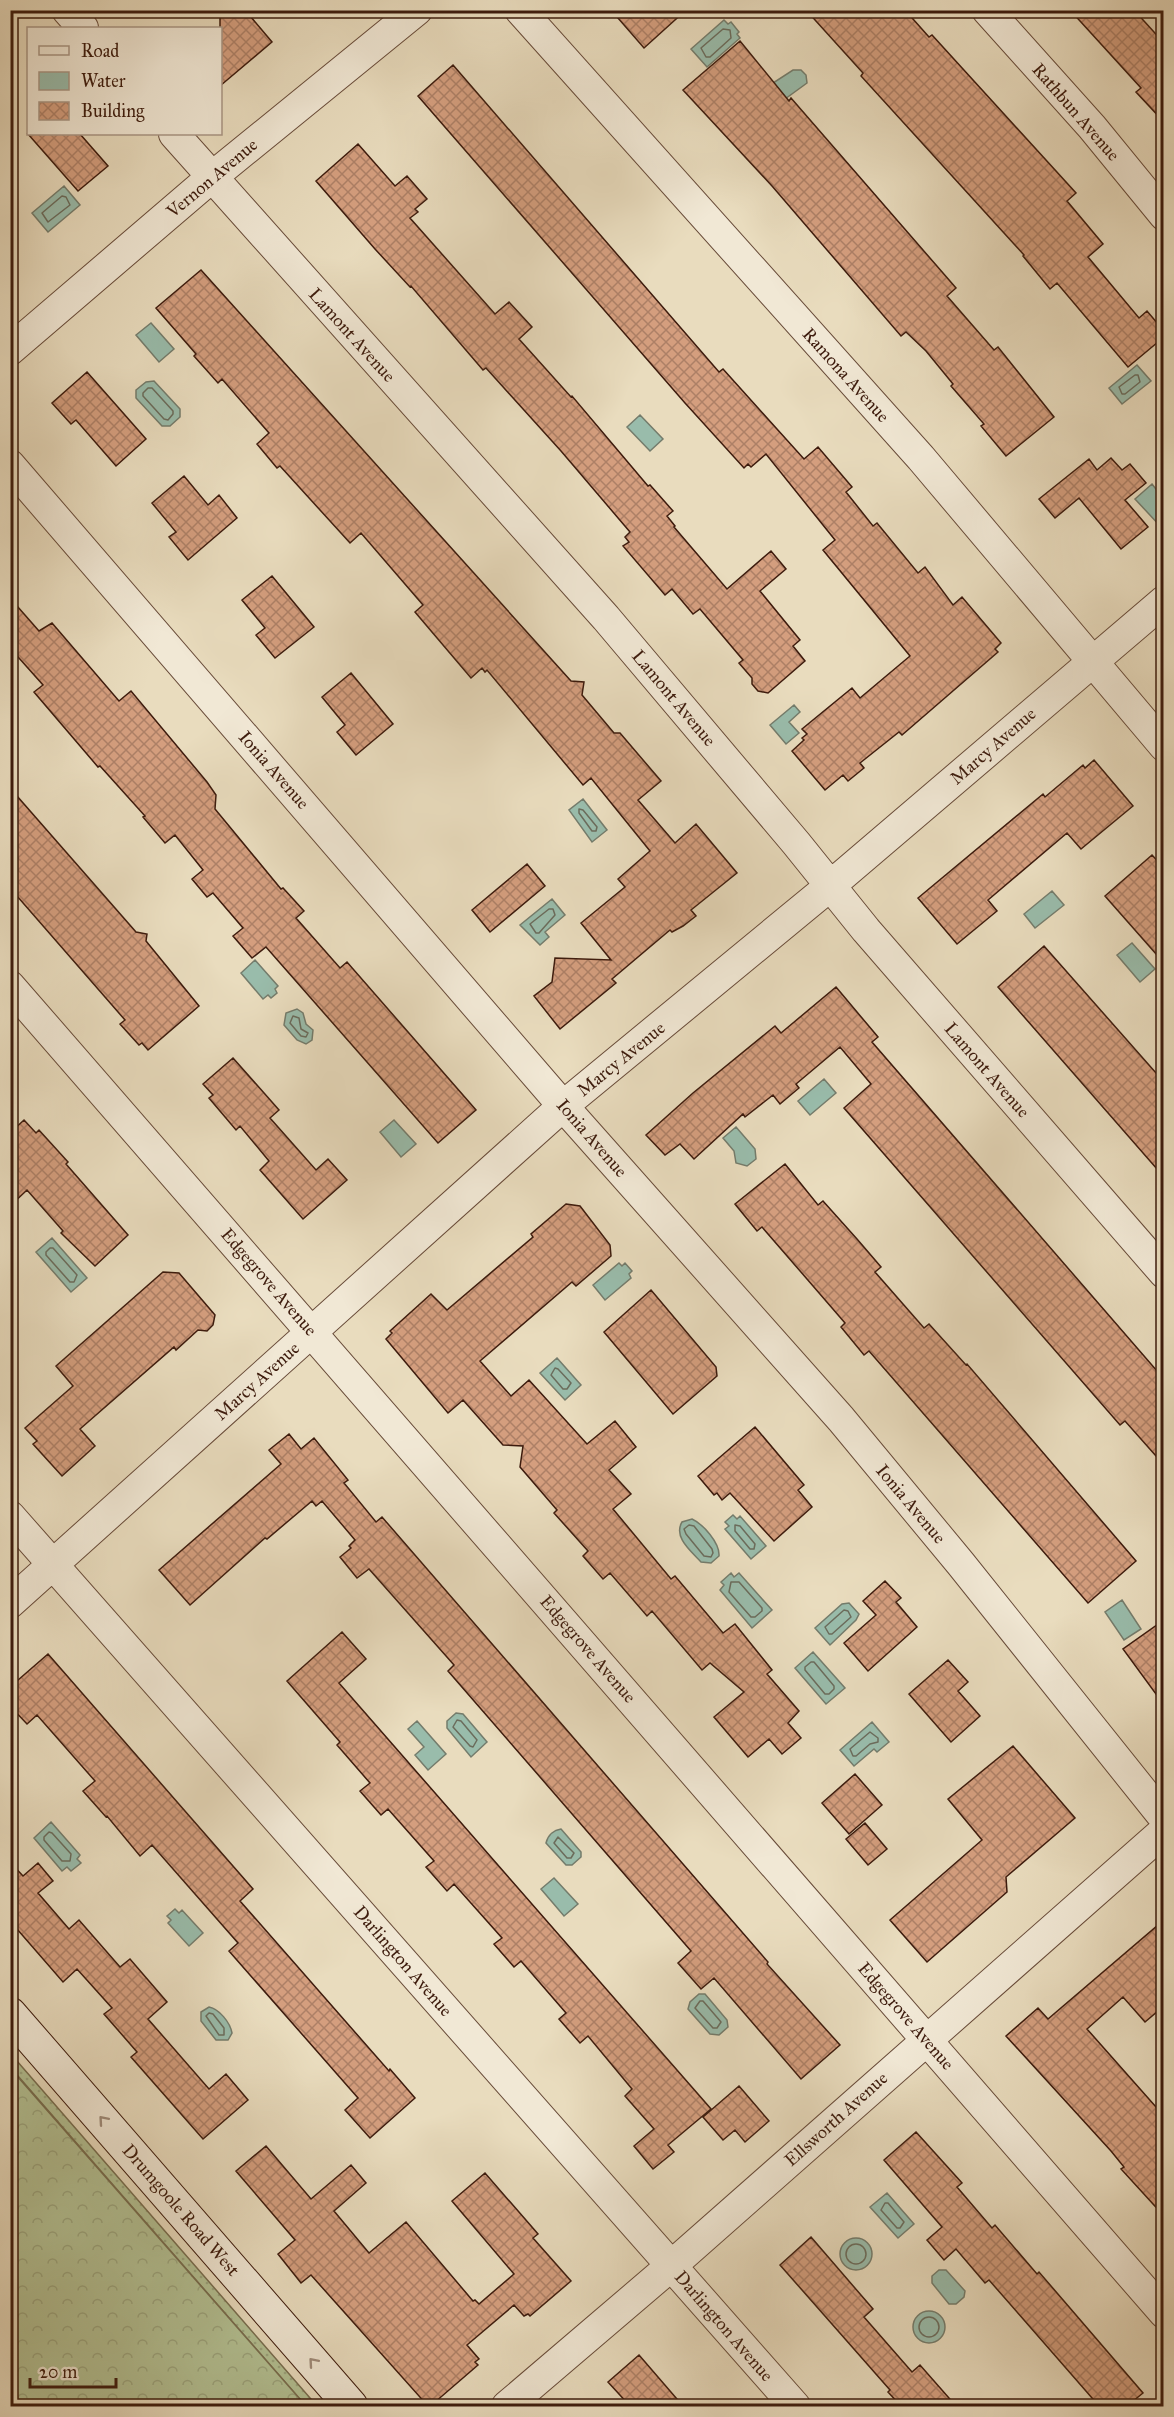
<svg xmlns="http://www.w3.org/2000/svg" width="1174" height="2417" font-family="'IM FELL Great Primer',serif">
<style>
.grass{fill:url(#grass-dots);stroke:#786e50;stroke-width:1.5}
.forest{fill:url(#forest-crowns);stroke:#786e50;stroke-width:1.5}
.water{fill:#99bcab;stroke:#747c6c;stroke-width:1.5}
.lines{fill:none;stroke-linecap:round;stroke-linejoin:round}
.shore{stroke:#6b6c5c;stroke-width:1.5}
.building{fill:url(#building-cross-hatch);stroke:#3d1b0d;stroke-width:1.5}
.street-casing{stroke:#684b39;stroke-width:32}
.secondary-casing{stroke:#3d1b0d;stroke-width:35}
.street{stroke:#f1e8d5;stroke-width:30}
.secondary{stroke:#f1e8d5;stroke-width:33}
.oneway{stroke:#a08c7b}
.labels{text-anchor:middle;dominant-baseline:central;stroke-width:6;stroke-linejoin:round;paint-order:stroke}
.street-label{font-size:18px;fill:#3d1b0d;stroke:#f1e8d5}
</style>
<defs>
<pattern id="grass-dots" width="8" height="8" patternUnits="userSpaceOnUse" patternTransform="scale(1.5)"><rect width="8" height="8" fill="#b3c194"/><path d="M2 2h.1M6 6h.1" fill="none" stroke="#9ba57e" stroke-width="1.8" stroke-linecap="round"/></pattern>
<pattern id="forest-crowns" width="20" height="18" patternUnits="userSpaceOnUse" patternTransform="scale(1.5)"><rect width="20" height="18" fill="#b3c194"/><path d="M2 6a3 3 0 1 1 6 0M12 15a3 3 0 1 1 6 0" fill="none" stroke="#9ba57e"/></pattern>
<pattern id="building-cross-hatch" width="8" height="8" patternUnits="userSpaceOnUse" patternTransform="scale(1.5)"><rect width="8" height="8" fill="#d49e7e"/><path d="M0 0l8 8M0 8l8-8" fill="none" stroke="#ad8066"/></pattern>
</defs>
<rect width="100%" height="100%" fill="#e9dcbe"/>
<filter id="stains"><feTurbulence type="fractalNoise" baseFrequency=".00333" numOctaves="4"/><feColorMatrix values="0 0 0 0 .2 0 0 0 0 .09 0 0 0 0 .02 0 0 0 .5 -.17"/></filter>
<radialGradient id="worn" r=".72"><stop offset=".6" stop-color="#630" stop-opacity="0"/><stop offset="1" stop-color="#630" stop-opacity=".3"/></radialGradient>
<path class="grass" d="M10 2053 317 2406H306L11 2068Z"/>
<path class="forest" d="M10 2068 306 2406H11Z"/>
<path class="water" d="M724 20 728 24 731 22 739 32 737 34 740 38 707 67 691 49Z
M793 70H801L806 75 807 83 785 99 773 83Z
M64 186 80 205 48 232 32 213Z
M151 323 174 349 159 362 136 335Z
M1137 365 1151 381 1122 404 1109 388Z
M154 381 180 409V417L170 426H162L136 398V390L146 382Z
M640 415 663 439 650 451 627 427Z
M1152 484 1163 498V525L1161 527 1135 499Z
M794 705 800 712 789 722 799 733 786 744 770 725Z
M583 799 607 830 592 842 569 810Z
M1052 891 1064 905 1035 928 1024 914Z
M552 899 565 915 545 932 549 937 540 945 520 925Z
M1132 943 1155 969 1140 982 1117 955Z
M255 960 278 986 275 989 277 993 271 998 268 995 263 999 241 973Z
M297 1009 303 1013 306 1024 313 1030 312 1040 306 1044 297 1040 284 1025 286 1013Z
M824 1079 836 1093 810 1115 798 1101Z
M394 1120 416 1144 401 1157 380 1132Z
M736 1127 755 1149 756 1159 747 1166 736 1163 734 1151 723 1138Z
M52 1238 87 1278 71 1292 36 1252Z
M619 1263 622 1266 625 1263 632 1271 629 1274 631 1278 605 1300 593 1285Z
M557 1358 581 1385 565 1400 540 1373Z
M733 1515 737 1519 740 1516 766 1546 751 1559 725 1529 729 1526 725 1522Z
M692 1519C703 1524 720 1543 719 1556L711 1563 701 1562C691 1551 673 1537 682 1522Z
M731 1573 734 1577 739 1573 772 1610 752 1628 720 1590 724 1585 721 1582Z
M1122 1600 1141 1629 1124 1640 1105 1612Z
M849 1603 859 1614 856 1620 830 1645 815 1628 842 1604Z
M813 1652 845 1688 826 1704 795 1668Z
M456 1713 463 1714 487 1742 471 1757 447 1728V1721Z
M417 1721 446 1754 428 1770 415 1755 424 1747 408 1729Z
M872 1722 889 1742 877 1752 874 1749 854 1766 840 1750Z
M51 1822 80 1855 77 1859 81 1863 71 1871 67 1867 62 1871 34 1838Z
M561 1829 581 1852V1857L572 1865H566L546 1843C548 1835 554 1830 561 1829Z
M554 1878 578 1904 564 1916 541 1889Z
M175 1909 179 1913 182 1910 203 1933 189 1946 168 1923 171 1920 167 1916Z
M699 1994H705L727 2020 728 2027 719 2035 710 2034 688 2009 690 2002Z
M209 2007C219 2009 230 2022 232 2033L228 2040H216L201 2021V2012Z
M887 2193 914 2224 898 2238 870 2207Z
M840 2254a16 16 0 1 1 32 0a16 16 0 1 1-32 0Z
M939 2270H946L965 2291 964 2297 956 2304H949L932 2283V2276Z
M913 2327a16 16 0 1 1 32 0a16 16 0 1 1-32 0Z"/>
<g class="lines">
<path class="shore" d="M723 29 730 30 731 38 710 57H706L701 48Z
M62 196 66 197 70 205 48 222 42 213Z
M1135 375H1138L1140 382 1125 394H1122L1119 387Z
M148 388H152L173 411V414L168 420 164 419 143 396V393Z
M579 809 583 810 597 827 596 831H592L579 813Z
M549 909H553L555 915 539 933H536L530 924Z
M293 1016 299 1018 301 1029 308 1033 306 1037 301 1036 290 1023Z
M50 1248H53L77 1275 74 1282H70L46 1255V1252Z
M555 1368 558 1369 571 1383 567 1389H563L551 1375Z
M689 1525 694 1526 712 1549 713 1553 711 1557 704 1556 686 1534 684 1529Z
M735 1525 740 1526 755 1544 754 1549H750L735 1531Z
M731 1582H739L762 1608V1611L755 1617H751L729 1592Z
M844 1610 848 1611 851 1617 832 1634H829L825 1627Z
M811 1662H814L834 1686V1689L829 1694H825L805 1670V1667Z
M457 1720 461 1721 477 1740 473 1747 470 1746 453 1727Z
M870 1732 878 1738V1742L870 1744 856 1756H853L850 1749Z
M49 1832 52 1833 71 1854 70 1861H62L44 1840V1837Z
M558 1837 574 1853 571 1858H567L554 1843Z
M700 2001H703L721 2022 717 2028H713L695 2008Z
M209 2013 213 2014 224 2028V2035H219L206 2016Z
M885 2203H888L904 2222 900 2228H897L881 2210Z
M846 2254a10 10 0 1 1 20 0a10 10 0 1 1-20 0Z
M919 2327a10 10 0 1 1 20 0a10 10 0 1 1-20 0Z"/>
</g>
<path class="building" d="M220 10H245L272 42 220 86Z
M611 10H686L644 48Z
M806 10H905L929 37 932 35 1076 193 1067 201 1103 244 1088 257 1139 318 1147 311 1164 331V337L1128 367 1057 283 1050 289 1023 256 1024 255 861 76 863 73Z
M1070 10H1134L1164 43V122L1136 92 1141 88Z
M740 41 789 101 791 98 956 288 947 296 994 350 998 347 1054 417 1006 456 981 426 984 424 951 386 953 384 926 351 906 332 901 336 772 186 683 90Z
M453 65 719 372 723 369 804 459 818 447 852 487 846 492 873 526 877 523 918 573 925 567 953 605 962 597 1001 643 995 649 998 652 902 735 899 732 860 763 864 768 848 781 843 775 825 790 792 751 804 740 802 738 807 734 802 729 852 688 860 698 910 656 823 550 835 540 766 454 751 467 748 464 744 468 685 403 418 96Z
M28 134H80L108 166 78 191Z
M358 144 395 186 407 176 427 199 415 209 418 212 410 218 495 314 509 302 532 327 519 339 571 397 572 396 648 486 650 485 673 511 667 516 675 526 674 527 727 589 771 551 786 569 760 591 800 640 793 646 805 661 768 693 758 691 752 684V678L739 663 743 660 700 609 693 614 672 589 665 595 623 546 629 542 625 537 630 532 561 451 486 368 483 370 411 286 410 287 375 249 316 181Z
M201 270 571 681 584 682 582 695 614 733H620L661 781 638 800 675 843 696 824 737 873 691 910 696 916 683 926 672 932 670 930 612 979 616 983 560 1029 534 996 552 982 555 958 611 960 581 923 625 887 618 879 650 851 591 778 583 785 487 670 485 672 482 668 471 678 415 612 423 605 361 533 350 543 280 466 277 468 257 444 269 433 222 379 218 383 194 356 196 354 156 308Z
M87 372 146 439 116 466 76 420 71 424 52 403Z
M1111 458 1122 470 1130 464 1146 483 1125 500 1148 527 1121 549 1079 498 1055 518 1039 499 1089 459 1097 470Z
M184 476 208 505 219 495 237 518 188 560 169 537 176 532 152 503Z
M272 576 314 627 275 658 256 635 265 628 242 600Z
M10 598 39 631 52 623 119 701 131 691 207 782 216 795 215 809 281 889 283 888 304 911 296 918 340 968 347 962 476 1110 438 1143 266 947 252 958 233 936 243 928 213 893 207 897 192 879 203 870 175 835 165 843 143 817 145 816 100 766 98 767 34 692 43 685 10 648Z
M351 673 393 724 356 755 337 732 345 725 322 697Z
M1094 760 1133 806 1081 849 1067 833 988 900 997 911 957 944 918 898 1043 794 1045 797 1083 765 1085 768Z
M10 788 136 932 147 934 146 941 199 1006 148 1050 142 1043 139 1045 120 1024 125 1020 10 888Z
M1152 855 1164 868V963L1105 896Z
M527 864 545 886 490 932 472 910Z
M1044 946 1164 1082V1177L998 987Z
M836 987 878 1037 872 1042 1164 1379V1465L1125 1421 1120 1425 844 1108 871 1084 840 1047 796 1084 799 1088 780 1104 773 1095 745 1117 743 1114 694 1159 680 1144 665 1155 646 1135 693 1093 775 1026 781 1033Z
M233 1058 279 1110 270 1118 316 1170 328 1159 347 1180 303 1219 260 1170 269 1161 240 1126 236 1130 209 1098 213 1095 203 1084Z
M24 1120 36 1133 39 1130 68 1162 66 1164 128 1235 95 1266 61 1233 63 1231 27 1190 10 1206V1133Z
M785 1164 818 1205 823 1201 857 1239 881 1267 875 1272 924 1328 929 1324 966 1365 967 1364 1136 1561 1088 1603 869 1351 864 1355 841 1327 845 1323 762 1227 757 1231 735 1204Z
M566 1204 580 1206 610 1245 611 1256 576 1286 572 1282 480 1361 511 1396 529 1380 587 1444 615 1421 636 1447 609 1470 631 1494 613 1509 671 1579 675 1576 723 1633 735 1624 772 1670 767 1674 799 1711 788 1723 801 1738 782 1754 769 1739 748 1757 714 1717 744 1692 710 1663 702 1670 652 1611 647 1616 610 1573 603 1579 583 1556 588 1551 554 1513 557 1510 520 1467 523 1446 503 1445 463 1400 448 1413 386 1339 392 1333 390 1331 431 1294 447 1310 533 1237 531 1234Z
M163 1272 179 1273 215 1315 213 1325 207 1331 198 1330 176 1350 174 1347 80 1429 95 1446 62 1476 33 1444 37 1441 25 1428 73 1386 56 1366Z
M651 1290 716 1367 717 1376 673 1414 604 1332Z
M755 1427 804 1485 798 1490 812 1507 774 1541 730 1493 722 1500 717 1493 714 1495 698 1476Z
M289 1434 301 1449 314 1438 348 1480 344 1483 376 1522 382 1517 768 1962 767 1964 840 2045 801 2079 714 1978 701 1989 678 1963 691 1951 448 1671 454 1665 369 1569 357 1578 340 1557 351 1548 349 1546 355 1540 322 1501 316 1506 312 1501 267 1539 265 1538 190 1605 159 1570 281 1464 269 1450Z
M885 1581 901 1598 896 1602 917 1627 868 1671 844 1643 876 1615 863 1601Z
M1164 1620V1705L1123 1649Z
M342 1632 366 1659 339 1683 711 2109 668 2145 674 2152 653 2169 634 2146 654 2129 625 2096 632 2089 588 2036 580 2043 559 2019 566 2013 521 1961 514 1967 494 1944 502 1938 454 1884 447 1891 426 1867 434 1861 388 1809 381 1815 360 1791 370 1783 337 1745 340 1742 287 1681Z
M48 1654 253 1889 240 1901 389 2071 390 2069 415 2098 370 2138 345 2110 358 2098 229 1951 238 1943 152 1845 140 1856 107 1816 106 1817 83 1791 95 1781 37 1715 27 1724 10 1706V1687Z
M948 1660 968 1682 958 1691 980 1716 951 1742 909 1694Z
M1013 1746 1075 1818 1006 1877 1007 1892 927 1962 890 1920 982 1840 948 1799Z
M855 1774 882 1805 849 1834 822 1803Z
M865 1823 887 1849 868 1865 846 1839Z
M10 1862 23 1876 38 1863 53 1881 38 1893 69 1929 79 1920 120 1967 130 1959 167 2002 148 2019 209 2089 226 2074 248 2100 203 2139 131 2057 137 2052 104 2014 112 2008 77 1969 63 1982 10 1921Z
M1164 1920V2006L1145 2022 1123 1997 1087 2029 1164 2116V2216L1121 2169 1124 2167 1111 2151 1006 2036 1038 2008 1048 2019Z
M739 2086 769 2121 745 2142 735 2130 723 2140 703 2117Z
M916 2132 962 2183 957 2187 992 2228 995 2225 1037 2274 1039 2272 1143 2393 1127 2406H1099L989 2280 985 2283 956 2249 944 2260 927 2240 942 2227 884 2160Z
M266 2146 311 2199 351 2165 366 2183 334 2211 369 2253 406 2222 473 2301 475 2300 479 2304 514 2274 452 2201 485 2173 538 2234 533 2238 571 2281 530 2316 528 2314 524 2316 514 2305 467 2345 479 2359 475 2362 478 2365 434 2403 432 2400 427 2405 311 2275 301 2283 278 2254 295 2240 236 2171Z
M811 2237 873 2309 864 2317 912 2372 920 2365 956 2406H901L888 2392 890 2390 780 2265Z
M639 2355 683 2406H630L608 2382Z"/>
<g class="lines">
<g class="street-casing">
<path id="street" d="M67 10 83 28
M520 10 921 458 1164 746
M987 10 1092 127 1164 215
M174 134 606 618 796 843 866 930 1164 1273
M10 350 212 177 417 10
M10 465 563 1106 841 1419 961 1564 1164 1818
M10 986 1164 2313
M10 1516 795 2406
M10 1603 563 1106 830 886 1164 601
M507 2406 671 2266 1164 1831"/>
</g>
<g class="secondary-casing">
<path id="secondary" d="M10 2014 351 2406"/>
</g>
<use href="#street" class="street"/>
<use href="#secondary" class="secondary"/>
</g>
<defs><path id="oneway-chevron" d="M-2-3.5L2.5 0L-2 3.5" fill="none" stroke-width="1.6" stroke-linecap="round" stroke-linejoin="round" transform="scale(1.5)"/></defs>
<g class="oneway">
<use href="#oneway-chevron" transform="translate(103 2120) rotate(-131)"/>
<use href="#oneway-chevron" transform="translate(313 2362) rotate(-131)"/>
</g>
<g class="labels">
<g class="street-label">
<text transform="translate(1076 112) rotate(49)">Rathbun Avenue</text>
<text transform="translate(212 178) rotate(-40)">Vernon Avenue</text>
<text transform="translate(352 335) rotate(48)">Lamont Avenue</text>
<text transform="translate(846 375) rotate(48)">Ramona Avenue</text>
<text transform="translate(674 698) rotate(50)">Lamont Avenue</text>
<text transform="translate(993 746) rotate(-41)">Marcy Avenue</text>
<text transform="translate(274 770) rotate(49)">Ionia Avenue</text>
<text transform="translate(621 1059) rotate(-39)">Marcy Avenue</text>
<text transform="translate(987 1070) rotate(49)">Lamont Avenue</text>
<text transform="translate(592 1138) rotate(49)">Ionia Avenue</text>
<text transform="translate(269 1282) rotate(49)">Edgegrove Avenue</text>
<text transform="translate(257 1381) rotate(-42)">Marcy Avenue</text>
<text transform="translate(911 1504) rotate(50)">Ionia Avenue</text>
<text transform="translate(588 1649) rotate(49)">Edgegrove Avenue</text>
<text transform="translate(403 1961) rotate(49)">Darlington Avenue</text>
<text transform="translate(906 2016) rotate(49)">Edgegrove Avenue</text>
<text transform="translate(836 2119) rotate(-42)">Ellsworth Avenue</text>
<text transform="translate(181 2210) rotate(49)">Drumgoole Road West</text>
<text transform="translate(724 2326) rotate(49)">Darlington Avenue</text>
</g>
</g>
<rect width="1174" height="2417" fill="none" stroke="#e9dcbe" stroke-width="36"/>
<rect x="12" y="12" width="1150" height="2393" fill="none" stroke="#3d1b0d" stroke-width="3"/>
<rect x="18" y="18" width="1138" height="2381" fill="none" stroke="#3d1b0d" stroke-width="1.5"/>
<rect x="27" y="27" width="195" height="108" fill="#f1e8d5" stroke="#a99685" stroke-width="1.5"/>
<rect x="39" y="46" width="30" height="9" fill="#f1e8d5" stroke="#a99685" stroke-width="1.5"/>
<text x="81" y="57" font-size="18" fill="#3d1b0d">Road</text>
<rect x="39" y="72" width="30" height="18" fill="#99bcab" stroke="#a99685" stroke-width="1.5"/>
<text x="81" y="87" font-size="18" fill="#3d1b0d">Water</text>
<rect x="39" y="102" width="30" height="18" fill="url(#building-cross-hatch)" stroke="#a99685" stroke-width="1.5"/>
<text x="81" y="117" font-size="18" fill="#3d1b0d">Building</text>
<path d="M30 2378v9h86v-9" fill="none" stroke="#3d1b0d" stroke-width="3"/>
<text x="39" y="2378" font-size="18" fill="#3d1b0d" stroke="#f1e8d5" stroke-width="4.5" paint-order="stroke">20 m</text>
<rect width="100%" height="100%" filter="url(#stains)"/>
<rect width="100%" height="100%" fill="url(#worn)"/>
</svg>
